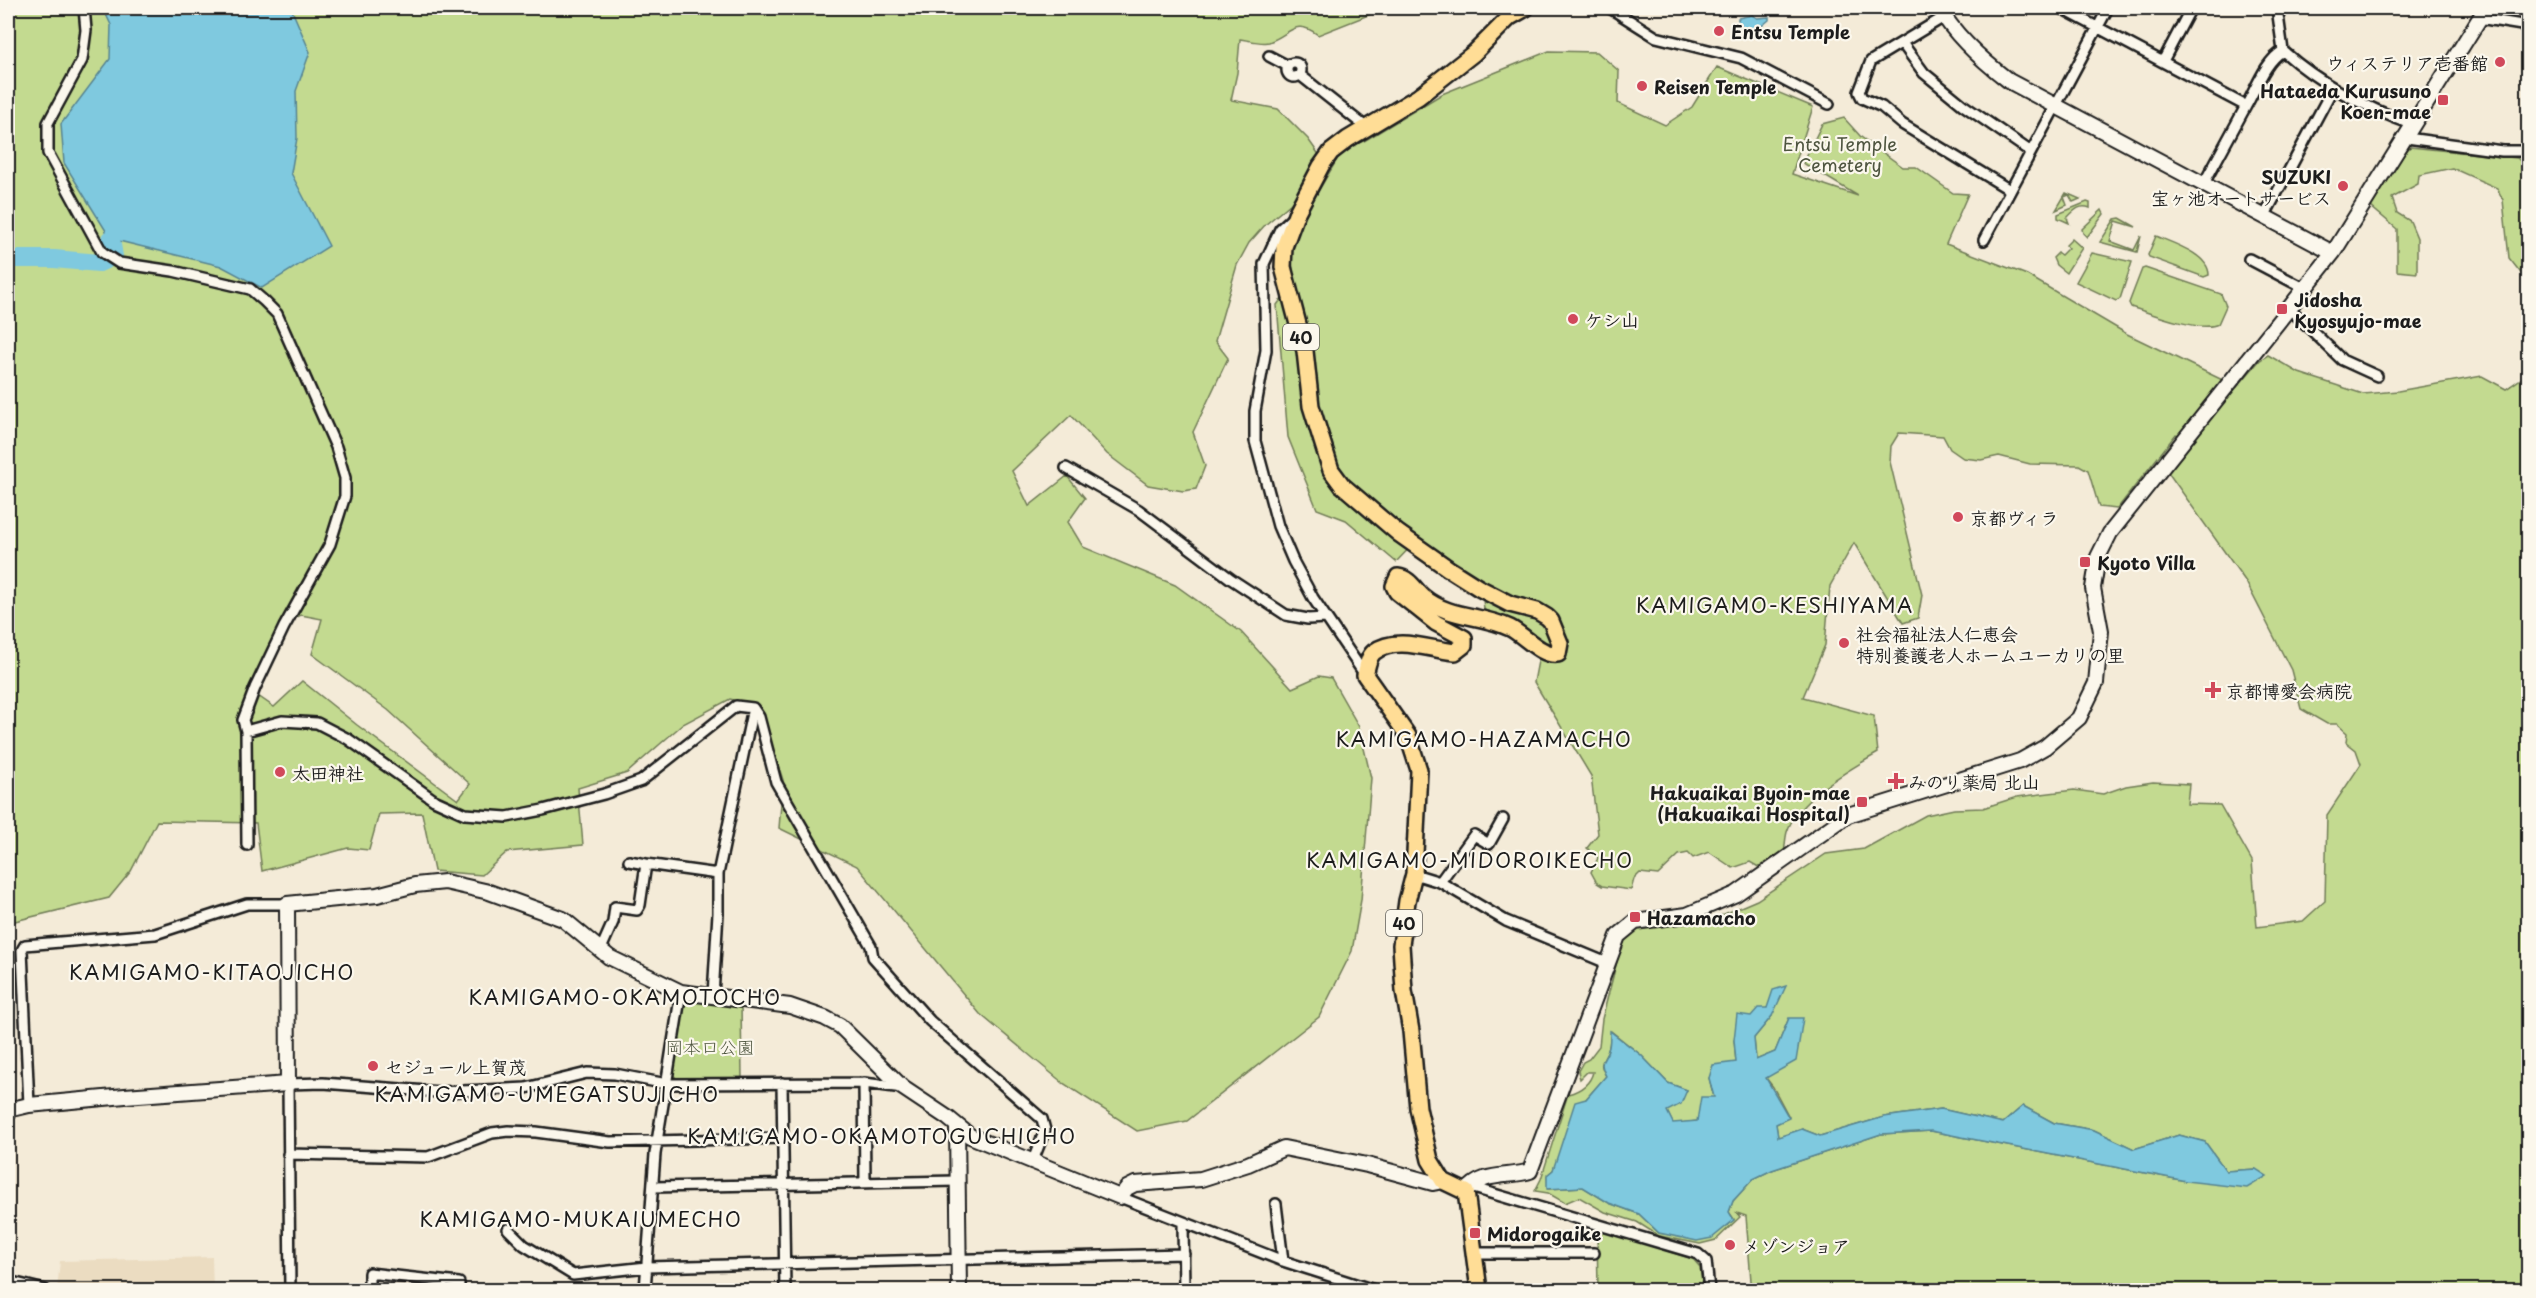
<svg xmlns="http://www.w3.org/2000/svg" width="2536" height="1298" font-family="'Playpen Sans','Klee One',sans-serif">
<style>
.built{fill:#ebdcc1}
.green{fill:#c3da90;stroke:#707b56;stroke-width:1.5;fill-rule:evenodd}
.water{fill:#7fc9df;stroke:#578491;stroke-width:1.5}
.lines{fill:none;stroke-linecap:round;stroke-linejoin:round}
.river{stroke:#7fc9df;stroke-width:18}
.street-casing{stroke:#1c1c1c;stroke-width:14}
.secondary-casing{stroke:#1c1c1c;stroke-width:18}
.primary-casing{stroke:#1c1c1c;stroke-width:20}
.street{stroke:#fbf7ec;stroke-width:9}
.secondary{stroke:#fbf7ec;stroke-width:14}
.primary{stroke:#ffdd96;stroke-width:15}
.poi-dot{fill:#d1495b;stroke:#fbf7ec;stroke-width:2}
.labels{text-anchor:middle;dominant-baseline:central;stroke-width:4.5;stroke-linejoin:round;paint-order:stroke}
.shield{fill:#fbf7ec;stroke:#5f5e5a;stroke-width:1.5}
.shield-label{font-size:16px;font-weight:bold;fill:#1c1c1c}
.poi-label{font-size:18px;font-weight:bold;fill:#1c1c1c;stroke:#fbf7ec;text-anchor:start}
.park-label{font-size:18px;fill:#4e553f;stroke:#fbf7ec}
.neighbourhood-label{font-size:20px;letter-spacing:1.5px;fill:#1c1c1c;stroke:#fbf7ec}
</style>
<rect width="100%" height="100%" fill="#f4ebd8"/>
<filter id="ink" filterUnits="userSpaceOnUse"><feTurbulence type="fractalNoise" baseFrequency=".0167" numOctaves="2"/><feDisplacementMap in="SourceGraphic" scale="12" xChannelSelector="R" yChannelSelector="G"/><feConvolveMatrix kernelMatrix="1 2 1 2 8 2 1 2 1" color-interpolation-filters="sRGB"/></filter>
<g filter="url(#ink)">
<path class="built" d="M212 1257 213 1290H57L60 1261Z"/>
<path class="green" d="M8 8H1386L1318 35C1295 17 1290 35 1269 42 1261 44 1248 40 1240 39L1237 73 1231 100 1278 109 1308 139 1322 159 1315 183 1265 225 1249 243 1237 265 1215 341 1228 358 1193 432 1205 466 1196 489 1183 491 1148 485 1107 454 1071 415 1012 471 1029 506 1067 476 1085 498 1068 522 1083 547 1175 585 1241 632 1292 688 1319 676 1331 678 1359 727 1371 778 1361 900 1352 951 1319 1017 1187 1121 1137 1131 1063 1083 980 1014 857 866 779 828 783 780 759 706 730 699 683 724 627 773 578 788 583 845 507 852 482 875 434 871 422 813 379 814 369 850 348 848 262 871 256 823 157 821 131 871 109 898 15 921 8 933ZM301 615 322 619 312 654 388 710 470 784 458 800 357 725 302 681 274 707 248 689 281 625Z
M1549 51 1597 52 1619 71 1618 103 1665 125 1692 107 1717 67 1813 107 1792 174 1858 196 1803 163 1822 124 1844 118 1861 137 1903 167H1916L1953 193 1968 194 1946 244 2027 275 2127 334 2237 387 2260 360 2268 355 2299 373 2363 394 2398 391 2482 376 2506 389 2528 374V1290H1755L1751 1281 1746 1216 1737 1213 1740 1217 1716 1240 1700 1244 1659 1236 1637 1222 1605 1212 1579 1197 1565 1203 1548 1193 1535 1191 1541 1179 1568 1094C1579 1091 1590 1084 1593 1072H1587L1580 1079 1578 1071 1583 1062 1589 1059 1599 1046 1602 1019 1622 942 1631 933 1646 926 1708 921 1757 900 1826 854 1864 849 1926 815 1954 809 1983 808 2017 797 2074 790 2103 794 2126 786 2153 782 2189 784 2187 804 2220 805 2252 861 2257 927 2303 921 2325 901 2327 815 2361 764 2356 750 2346 742 2347 733 2337 724H2327L2301 709 2291 670 2246 582 2167 471 2193 439 2176 434 2117 509 2099 507 2088 470 2079 465 2030 464 1999 456 1981 460 1963 458 1950 449 1943 436 1899 433 1891 446 1890 462 1922 595 1918 618 1903 623 1854 543 1830 586 1825 645 1803 697 1874 716 1878 753C1850 769 1797 799 1787 832 1785 839 1785 848 1784 855L1762 869 1750 862 1733 868 1709 852 1693 858 1688 853 1679 855 1658 875 1640 873 1634 879 1631 890 1602 886 1597 883 1591 872 1598 858 1587 848 1598 834 1591 776 1534 682 1539 656 1484 609 1481 580 1418 539 1396 562 1346 520 1317 509 1288 437 1277 305 1294 282 1291 249 1298 225 1345 146 1364 141 1442 94ZM1767 1008 1772 1016 1754 1038 1756 1060 1775 1052 1789 1018 1766 1078 1773 1087 1789 1117 1776 1124 1778 1138 1802 1129 1820 1136 1884 1117 1941 1109 2003 1123 2023 1106 2054 1123 2094 1130 2134 1149 2179 1135 2205 1142 2226 1171 2256 1169 2186 1181 1931 1131 1881 1134 1772 1170 1753 1179 1733 1201 1729 1212 1734 1219 1676 1236 1659 1233 1639 1214 1609 1203 1583 1187 1548 1189 1547 1175 1553 1170 1586 1099 1606 1076C1596 1059 1606 1062 1609 1047 1610 1042 1610 1036 1611 1031L1641 1055 1668 1083 1687 1090 1667 1111 1673 1124 1698 1121 1714 1097 1709 1078 1736 1063 1734 1040Z
M2410 147 2517 158 2528 168V282L2509 258 2503 200 2497 188 2452 168 2419 175 2418 184 2392 198 2397 213 2410 221 2417 238V273L2397 271V229L2370 206 2396 164Z
M2066 193 2080 199 2073 202 2069 195 2064 197 2067 205 2056 210Z
M2087 202 2090 203V208C2081 204 2075 209 2067 218L2069 223 2058 218V214Z
M2102 210 2104 214 2087 237 2083 233 2082 229Z
M2120 218 2136 227 2116 221 2110 241 2134 250 2141 236 2137 252 2100 242 2115 219Z
M2156 236C2172 243 2209 254 2209 275L2204 277 2149 257 2148 255Z
M2072 239 2082 248 2066 273 2056 265 2053 258 2058 253 2061 255 2068 248 2066 245Z
M2092 253 2132 262 2120 299 2116 301 2076 282Z
M2145 268 2221 294 2226 306 2218 324C2201 333 2149 313 2131 307L2129 303 2142 269Z
M686 995 741 1002 742 1080H679L673 1075Z
M1597 1229 1693 1259 1700 1267 1704 1290H1598Z"/>
<path class="water" d="M103 8H291L310 52 296 91 297 138 291 173 329 246 262 288 221 266 111 239 64 163 61 124 110 59 111 25Z
M1752 15 1757 18 1769 17V20L1752 34 1739 38 1738 18Z
M1786 986 1772 1016 1754 1038 1756 1060 1775 1052 1789 1018H1803L1796 1061 1766 1078 1789 1118 1776 1124 1778 1137 1802 1129 1820 1136 1884 1117 1941 1109 2003 1123 2023 1106 2054 1123 2094 1130 2134 1149 2179 1135 2205 1142 2226 1171 2256 1169 2267 1176 2247 1188 2186 1181 1931 1131 1881 1134 1772 1170 1753 1179 1733 1201 1729 1212 1734 1220 1712 1238 1697 1241 1659 1233 1639 1214 1609 1203 1583 1187 1547 1189V1175L1553 1170 1575 1102 1586 1099 1606 1076C1597 1058 1606 1062 1609 1047 1610 1042 1610 1036 1610 1031L1641 1055 1668 1083 1687 1090 1681 1104 1667 1111 1673 1123 1697 1121 1701 1097H1714L1709 1078 1713 1065 1736 1062 1734 1040 1737 1014 1751 1016 1758 1008H1767L1773 990Z"/>
<g class="lines">
<path class="river" d="M8 259H54L99 263 114 256 111 239"/>
<g class="street-casing">
<path id="street" d="M84 8 86 30 82 60 48 123V153L102 252 119 263 173 271 250 289 264 301 277 314 336 447 345 478V496L330 544 284 627 255 688 243 720 246 731 247 845
M1610 8 1656 37 1741 58 1829 104
M2061 8 2246 106 2203 185
M2277 8 2283 51C2321 85 2366 108 2414 125
M1944 17 1871 61 1859 92 1862 98 1882 107 1902 124 2010 190
M2479 18 2528 26
M1902 43 1924 73 1963 105 2031 152
M1269 56 1288 66
M2163 61 2191 8
M1287 70a7 7 0 1 1 14 0a7 7 0 1 1-14 0Z
M1300 75 1367 128
M2246 106C2256 89 2265 61 2283 51
M2407 138 2502 151H2528
M2264 217 2333 88
M1291 219 1280 229 1264 264 1266 350 1255 411V441L1278 526 1293 561 1313 598 1365 675
M1984 240 2108 8
M2249 259 2304 288
M2289 308 2342 360 2377 376
M1066 468 1139 510 1231 579 1286 615 1308 619 1326 618
M753 708 759 717 776 782 871 946 873 957 930 1021 1042 1119 1045 1130 1032 1163
M246 731 282 721 317 723 348 739 434 800 465 814 507 817 543 810 604 794 641 781 736 706 753 708 718 874V913L713 995
M629 861 646 864
M1414 874 1440 882 1506 921 1607 963
M1440 882 1474 835 1489 844 1503 819
M601 949 613 922 615 907 637 910 640 905 646 864 718 874
M782 1083 785 1290
M864 1083 865 1183
M29 1105 22 950 25 945 155 934 247 904H287
M288 1154 428 1157 492 1133 508 1131 536 1132 610 1142 783 1138
M653 1187 957 1181
M1470 1187 1698 1254 1706 1261 1709 1290
M1120 1197 1283 1261 1374 1290
M1276 1204 1283 1261
M1183 1224 1184 1290
M508 1229 524 1245 573 1275 647 1267 1184 1254
M1473 1253H1594
M8 1281 45 1290
M290 1290 288 1084 323 1083 440 1092 526 1088 587 1073 615 1074 667 1084 864 1083 903 1088
M369 1290V1273L459 1283V1290
M645 1290 655 1154 681 992"/>
</g>
<g class="secondary-casing">
<path id="secondary" d="M1939 8C1955 36 1983 61 2009 81L2333 253
M8 1110 29 1105 125 1096 288 1084 287 904 377 895 415 885 445 882 489 892 563 919 609 957 681 992 790 1006 825 1018 840 1026 903 1088 948 1118 970 1136 1120 1197 1127 1188 1135 1184 1201 1179 1248 1164 1284 1148 1367 1165 1433 1183 1443 1181
M957 1127 959 1290
M1466 1192C1482 1171 1508 1178 1530 1171L1618 936 1635 922 1687 915 1736 894 1848 815 2020 761 2045 747 2079 718 2096 683 2101 631 2093 588 2098 557 2110 533 2333 253 2486 8"/>
</g>
<g class="primary-casing">
<path id="primary" d="M1479 1290 1466 1192 1443 1181 1430 1160 1418 1108 1411 1031 1404 991 1401 945 1407 901 1414 874 1419 770 1408 736 1365 675C1367 668 1368 657 1374 652 1396 635 1431 650 1455 652L1464 645V638L1436 623 1397 592 1394 586 1398 577C1409 578 1415 590 1423 597 1450 619 1481 614 1510 628 1524 635 1542 657 1558 654L1560 643 1551 621 1547 617 1537 611 1510 604 1479 588 1449 569 1398 533 1342 485 1331 470 1311 406 1305 351 1283 267 1284 247 1297 212 1321 166 1331 152 1348 139 1418 97 1474 53 1510 17 1526 8"/>
</g>
<use href="#street" class="street"/>
<use href="#secondary" class="secondary"/>
<use href="#primary" class="primary"/>
</g>
</g>
<g class="poi-dot">
<circle cx="1719" cy="31" r="6"/>
<circle cx="2500" cy="62" r="6"/>
<circle cx="1642" cy="86" r="6"/>
<rect x="2437" y="94" width="12" height="12" rx="3"/>
<circle cx="2343" cy="186" r="6"/>
<rect x="2276" y="303" width="12" height="12" rx="3"/>
<circle cx="1573" cy="319" r="6"/>
<circle cx="1958" cy="517" r="6"/>
<rect x="2079" y="556" width="12" height="12" rx="3"/>
<circle cx="1844" cy="643" r="6"/>
<path d="M2210 681h6v6h6v6h-6v6h-6v-6h-6v-6h6z"/>
<circle cx="280" cy="772" r="6"/>
<path d="M1893 772h6v6h6v6h-6v6h-6v-6h-6v-6h6z"/>
<rect x="1856" y="796" width="12" height="12" rx="3"/>
<rect x="1629" y="911" width="12" height="12" rx="3"/>
<circle cx="373" cy="1066" r="6"/>
<rect x="1469" y="1227" width="12" height="12" rx="3"/>
<circle cx="1730" cy="1245" r="6"/>
</g>
<g class="labels">
<g class="shield">
<rect x="1283" y="324" width="36" height="26" rx="4.5"/>
<rect x="1386" y="910" width="36" height="26" rx="4.5"/>
</g>
<g class="shield-label">
<text x="1301" y="337">40</text>
<text x="1404" y="923">40</text>
</g>
<g class="poi-label">
<text x="1731" y="31">Entsu Temple</text>
<text x="2488" y="62" text-anchor="end">ウィステリア壱番館</text>
<text x="1654" y="86">Reisen Temple</text>
<text x="2431" y="90" text-anchor="end">Hataeda Kurusuno<tspan x="2431" dy="21">Koen-mae</tspan></text>
<text x="2331" y="176" text-anchor="end">SUZUKI<tspan x="2331" dy="21">宝ヶ池オートサービス</tspan></text>
<text x="2294" y="299">Jidosha<tspan x="2294" dy="21">Kyosyujo-mae</tspan></text>
<text x="1585" y="319">ケシ山</text>
<text x="1970" y="517">京都ヴィラ</text>
<text x="2097" y="562">Kyoto Villa</text>
<text x="1856" y="633">社会福祉法人仁恵会<tspan x="1856" dy="21">特別養護老人ホームユーカリの里</tspan></text>
<text x="2226" y="690">京都博愛会病院</text>
<text x="292" y="772">太田神社</text>
<text x="1908" y="781">みのり薬局 北山</text>
<text x="1850" y="792" text-anchor="end">Hakuaikai Byoin-mae<tspan x="1850" dy="21">(Hakuaikai Hospital)</tspan></text>
<text x="1647" y="917">Hazamacho</text>
<text x="385" y="1066">セジュール上賀茂</text>
<text x="1487" y="1233">Midorogaike</text>
<text x="1742" y="1245">メゾンジョア</text>
</g>
<g class="park-label">
<text x="1840" y="143">Entsū Temple<tspan x="1840" dy="21">Cemetery</tspan></text>
<text x="710" y="1046">岡本口公園</text>
</g>
<g class="neighbourhood-label">
<text x="1775" y="605">KAMIGAMO-KESHIYAMA</text>
<text x="1484" y="739">KAMIGAMO-HAZAMACHO</text>
<text x="1470" y="860">KAMIGAMO-MIDOROIKECHO</text>
<text x="212" y="972">KAMIGAMO-KITAOJICHO</text>
<text x="625" y="997">KAMIGAMO-OKAMOTOCHO</text>
<text x="547" y="1094">KAMIGAMO-UMEGATSUJICHO</text>
<text x="882" y="1136">KAMIGAMO-OKAMOTOGUCHICHO</text>
<text x="581" y="1219">KAMIGAMO-MUKAIUMECHO</text>
</g>
</g>
<rect width="2536" height="1298" fill="none" stroke="#fbf7ec" stroke-width="30"/>
<rect x="15" y="15" width="2506" height="1268" fill="none" stroke="#1c1c1c" stroke-width="2" filter="url(#ink)"/>
</svg>
